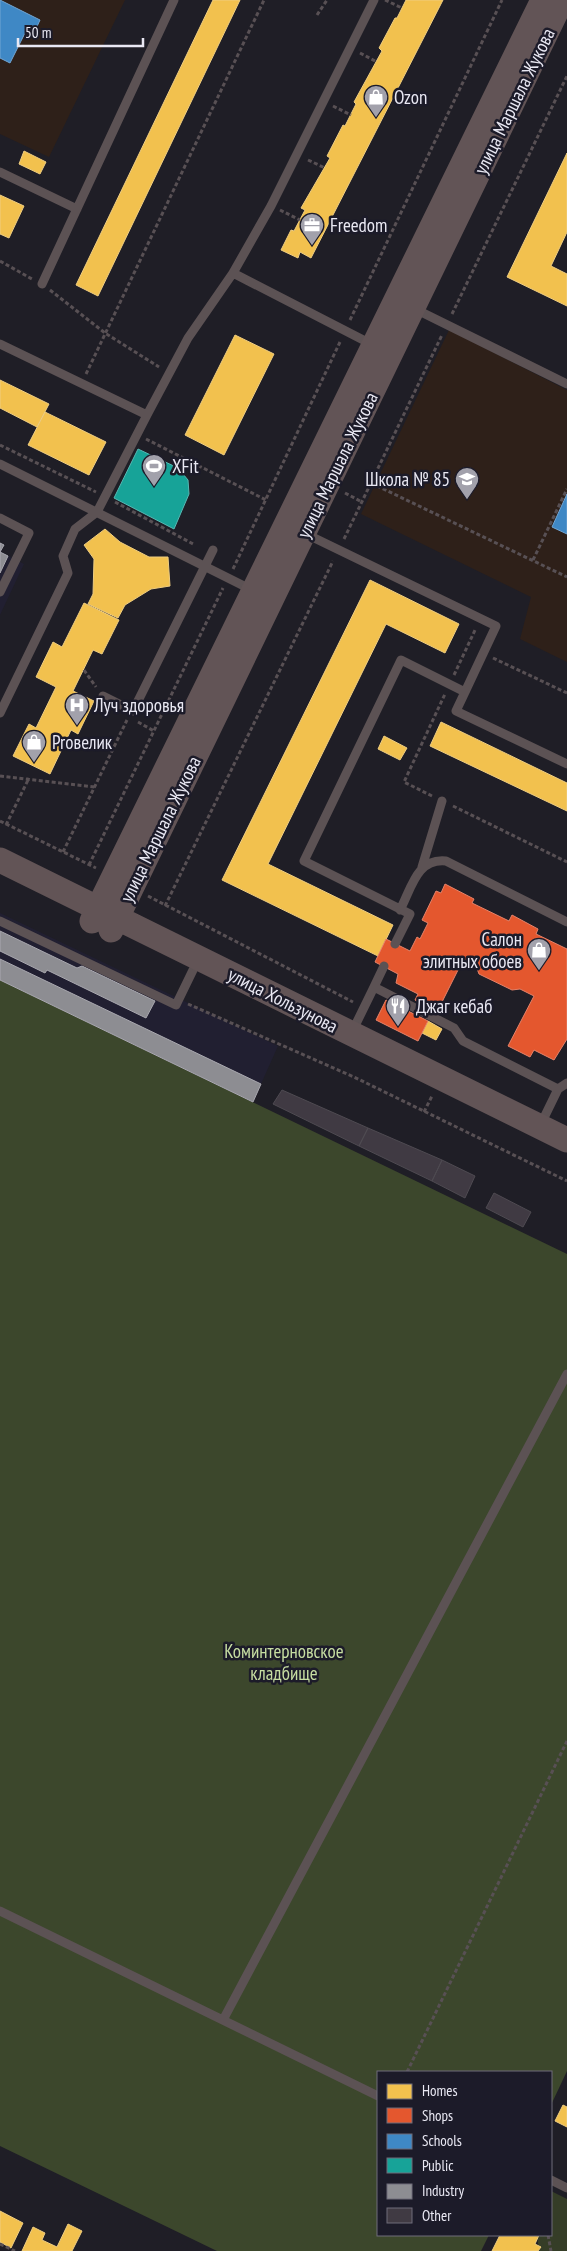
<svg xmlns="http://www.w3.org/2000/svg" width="567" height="2251" font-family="'PT Sans Narrow',sans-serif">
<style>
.built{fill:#211f31}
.education{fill:#2e2019}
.green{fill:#353d27}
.forest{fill:#3c472c}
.homes{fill:#f2c14e;stroke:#efcd80}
.shops{fill:#e4572e;stroke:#e68269}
.schools{fill:#3f88c5;stroke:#72a5d3}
.public{fill:#17a398;stroke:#56b8b3}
.industry{fill:#8d8d92;stroke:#a9a8af}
.building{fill:#403a43;stroke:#4e4a51}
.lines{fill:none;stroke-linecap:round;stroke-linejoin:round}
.path{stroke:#585054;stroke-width:3;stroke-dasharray:4 2.5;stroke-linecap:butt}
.lane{stroke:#5c5254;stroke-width:9}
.secondary{stroke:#625456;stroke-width:25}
.labels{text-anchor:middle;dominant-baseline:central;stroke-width:5;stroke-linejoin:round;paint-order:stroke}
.poi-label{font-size:19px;fill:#e9e8f3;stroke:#1c1b29;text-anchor:start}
.street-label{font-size:19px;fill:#e9e8f3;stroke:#1c1b29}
.park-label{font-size:19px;fill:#c7dea2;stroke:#1c1b29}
</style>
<rect width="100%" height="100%" fill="#1f1e26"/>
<path class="built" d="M0 543 4 545 1 552 24 564 0 615Z
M0 913 278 1046 253 1102 0 980Z"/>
<path class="education" d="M0 0H125L49 157 0 134Z
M449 330 567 390V662L520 639 531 597 361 514Z"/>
<path class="green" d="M551 2191 567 2199V2251H539L537 2235H551Z"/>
<path class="forest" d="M0 980 567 1254V2071L551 2105V2072H378V2235H489L481 2251H217L0 2146Z"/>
<path class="homes" d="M213 0H240L98 296 76 285Z
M406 0H443L311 258 300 252 298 258 281 250 291 230 294 231 305 210 301 208 330 158 327 156 343 125 345 126 356 104 354 102 382 51 379 48 395 18H397Z
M24 151 46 162 40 174 19 164Z
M567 153V232L551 266 567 274V306L507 277Z
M0 195 24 206 9 238 0 234Z
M235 335 274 354 224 455 185 435Z
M0 380 49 404 37 427 0 408Z
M45 412 106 442 89 475 28 445Z
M105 529 120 542 149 557H168L170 586 151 589 125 605 118 618 88 604 93 594 94 559 84 545Z
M370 580 459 624 445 653 386 624 268 864 393 925 378 956 222 880Z
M84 603 119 620 102 654 93 650 73 691 94 701 78 734 71 730 50 774 13 756 29 724 36 728 56 687 36 677 53 642 62 647Z
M441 722 567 783V811L430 746Z
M384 736 407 748 400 760 378 749Z
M428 1021 442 1029 436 1040 422 1033Z
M563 2105 567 2107V2127L555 2121Z
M0 2211 23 2223 11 2248 0 2242Z
M68 2224 82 2231 72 2251H22L33 2227 45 2233 42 2240 57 2247Z
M500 2235H539L535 2244 541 2247 538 2251H492Z"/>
<path class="shops" d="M445 884 474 899 472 903 509 921 512 915 538 929 536 934 567 949V1039L554 1060 534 1050 530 1057 508 1046 534 996 520 989 512 990 479 974 476 966 463 960 437 1012 415 1000 418 994 396 983 398 974 375 962 386 939 410 951 417 937 420 939 428 923 422 920 436 891 441 893Z
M386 1000 428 1021 418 1041 376 1020Z"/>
<path class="schools" d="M0 0 40 20 33 35 26 31 10 63 0 58Z
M567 494V534L552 527Z"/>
<path class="public" d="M138 449 178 468 188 480 189 494 174 529 114 498Z"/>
<path class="industry" d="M0 543 4 545 0 552 8 556 0 573Z
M0 931 77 968 82 966 155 1001 146 1018 47 970 45 973 0 951Z
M0 959 261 1084 253 1102 0 980Z"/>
<path class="building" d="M282 1090 368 1128 359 1146 273 1104Z
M368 1128 442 1160 432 1181 359 1146Z
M442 1160 475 1176 465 1198 432 1181Z
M494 1193 531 1212 523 1227 486 1208Z"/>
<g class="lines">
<path class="path" d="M385 0 402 8
M317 15 327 0
M360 53 377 62
M333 106 351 115
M308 160 325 168
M280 210 300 220
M0 261 32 279
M50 290 105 333 159 367
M452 314 567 76
M350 320 502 0
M86 374 264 0
M146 439 266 500
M0 445 96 492
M371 483 567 577
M345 493 362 502
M115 502 195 545
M344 539 442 335
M533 560 567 489
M233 569 340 342
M493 658 567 693
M84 670 96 687
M454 675 476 628
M138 722 154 731
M0 776 95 787
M432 796 404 782 445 694
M453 806 567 862
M0 821 96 868
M6 825 29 778
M63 852 127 720
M89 865 223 588
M148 896 353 1002
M165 906 333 561
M188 1004 354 1077 567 1181
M424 1112 432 1096
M407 2072 567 1741
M548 2235 551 2251
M0 2244 15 2251"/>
<path class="lane" d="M0 172 77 209
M42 284 174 0
M413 308 567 384
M0 344 147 415 188 338 233 273
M373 345 233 273 271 206 374 0
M0 464 252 590
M0 518 29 533 0 592
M304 533 496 626 465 692 401 660 304 861 410 914 395 944
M465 692 456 711 567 764
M103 696 133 711 213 550
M0 713 68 573 63 556 75 529 97 512 147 415
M422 867 442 801
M400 910C412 887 417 858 446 861L567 922
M0 921 176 1005 193 970
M374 987 384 966
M352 1032 374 987 454 1028 463 1041 558 1089
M540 1126 558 1089 567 1083
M0 1911 378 2096
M223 2020 567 1374
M551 2180 567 2188"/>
<path class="secondary" d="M0 860 567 1140
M92 921 543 0
M111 930 562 0"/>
</g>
<defs>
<g id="shop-pin" transform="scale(1.25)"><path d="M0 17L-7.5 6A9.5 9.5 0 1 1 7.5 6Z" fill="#a2a1ab" stroke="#1c1b29"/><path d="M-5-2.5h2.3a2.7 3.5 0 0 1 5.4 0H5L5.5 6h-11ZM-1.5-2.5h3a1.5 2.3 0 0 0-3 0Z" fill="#fff"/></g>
<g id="office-pin" transform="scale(1.25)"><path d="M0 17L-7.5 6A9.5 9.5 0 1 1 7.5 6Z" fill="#a2a1ab" stroke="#1c1b29"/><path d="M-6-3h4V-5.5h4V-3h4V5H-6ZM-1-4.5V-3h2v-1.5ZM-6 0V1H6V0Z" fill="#fff"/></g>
<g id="stadium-pin" transform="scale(1.25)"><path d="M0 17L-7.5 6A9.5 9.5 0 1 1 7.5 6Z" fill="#a2a1ab" stroke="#1c1b29"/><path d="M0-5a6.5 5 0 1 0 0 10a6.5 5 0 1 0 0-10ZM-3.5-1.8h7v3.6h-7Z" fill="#fff"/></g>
<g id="school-pin" transform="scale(1.25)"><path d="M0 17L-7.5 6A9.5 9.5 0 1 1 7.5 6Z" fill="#a2a1ab" stroke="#1c1b29"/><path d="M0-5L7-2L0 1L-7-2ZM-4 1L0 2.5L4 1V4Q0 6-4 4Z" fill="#fff"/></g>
<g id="hospital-pin" transform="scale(1.25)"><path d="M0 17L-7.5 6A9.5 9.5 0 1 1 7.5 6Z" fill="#a2a1ab" stroke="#1c1b29"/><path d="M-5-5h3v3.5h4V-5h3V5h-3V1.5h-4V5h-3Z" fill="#fff"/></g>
<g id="restaurant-pin" transform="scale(1.25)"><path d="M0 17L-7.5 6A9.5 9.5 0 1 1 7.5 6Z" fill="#a2a1ab" stroke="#1c1b29"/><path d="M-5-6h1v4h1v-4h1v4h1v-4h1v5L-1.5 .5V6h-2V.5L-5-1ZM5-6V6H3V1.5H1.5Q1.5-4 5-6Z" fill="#fff"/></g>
</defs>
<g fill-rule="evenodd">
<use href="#shop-pin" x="376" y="97"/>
<use href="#office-pin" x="312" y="225"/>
<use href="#stadium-pin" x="154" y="466"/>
<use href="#school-pin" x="467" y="479"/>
<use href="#hospital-pin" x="77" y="705"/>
<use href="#shop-pin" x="34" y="742"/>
<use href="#shop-pin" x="539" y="950"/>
<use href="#restaurant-pin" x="398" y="1006"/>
</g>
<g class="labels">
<g class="poi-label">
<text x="394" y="97">Ozon</text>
<text x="330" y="225">Freedom</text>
<text x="172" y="466">XFit</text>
<text x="450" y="479" text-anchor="end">Школа № 85</text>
<text x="94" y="705">Луч здоровья</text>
<text x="52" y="742">Proвелик</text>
<text x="522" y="939" text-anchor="end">Салон<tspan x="522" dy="22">элитных обоев</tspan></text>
<text x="416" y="1006">Джаг кебаб</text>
</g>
<g class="street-label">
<text transform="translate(514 101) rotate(-64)">улица Маршала Жукова</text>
<text transform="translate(337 465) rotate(-64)">улица Маршала Жукова</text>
<text transform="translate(160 829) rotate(-64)">улица Маршала Жукова</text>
<text transform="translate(283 1000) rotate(27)">улица Хользунова</text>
</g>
<g class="park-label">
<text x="284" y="1651">Коминтерновское<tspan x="284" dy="22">кладбище</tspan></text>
</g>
</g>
<rect x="377" y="2071" width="175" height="165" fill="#1c1b29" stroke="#6e6d7a"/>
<rect x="387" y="2084" width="25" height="15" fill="#f2c14e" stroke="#6e6d7a"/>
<text x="422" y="2096" font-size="15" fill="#e9e8f3">Homes</text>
<rect x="387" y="2108" width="25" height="15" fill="#e4572e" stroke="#6e6d7a"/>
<text x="422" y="2121" font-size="15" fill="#e9e8f3">Shops</text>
<rect x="387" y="2134" width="25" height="15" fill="#3f88c5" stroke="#6e6d7a"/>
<text x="422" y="2146" font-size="15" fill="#e9e8f3">Schools</text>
<rect x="387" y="2158" width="25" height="15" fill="#17a398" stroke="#6e6d7a"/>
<text x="422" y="2171" font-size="15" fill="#e9e8f3">Public</text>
<rect x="387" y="2184" width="25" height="15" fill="#8d8d92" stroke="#6e6d7a"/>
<text x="422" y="2196" font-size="15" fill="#e9e8f3">Industry</text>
<rect x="387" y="2208" width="25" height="15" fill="#403a43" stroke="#6e6d7a"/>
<text x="422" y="2221" font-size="15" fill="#e9e8f3">Other</text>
<path d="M18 38v8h125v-8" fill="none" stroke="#e9e8f3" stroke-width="2.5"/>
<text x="25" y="38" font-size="15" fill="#e9e8f3" stroke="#1c1b29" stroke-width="4" paint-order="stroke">50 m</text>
</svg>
